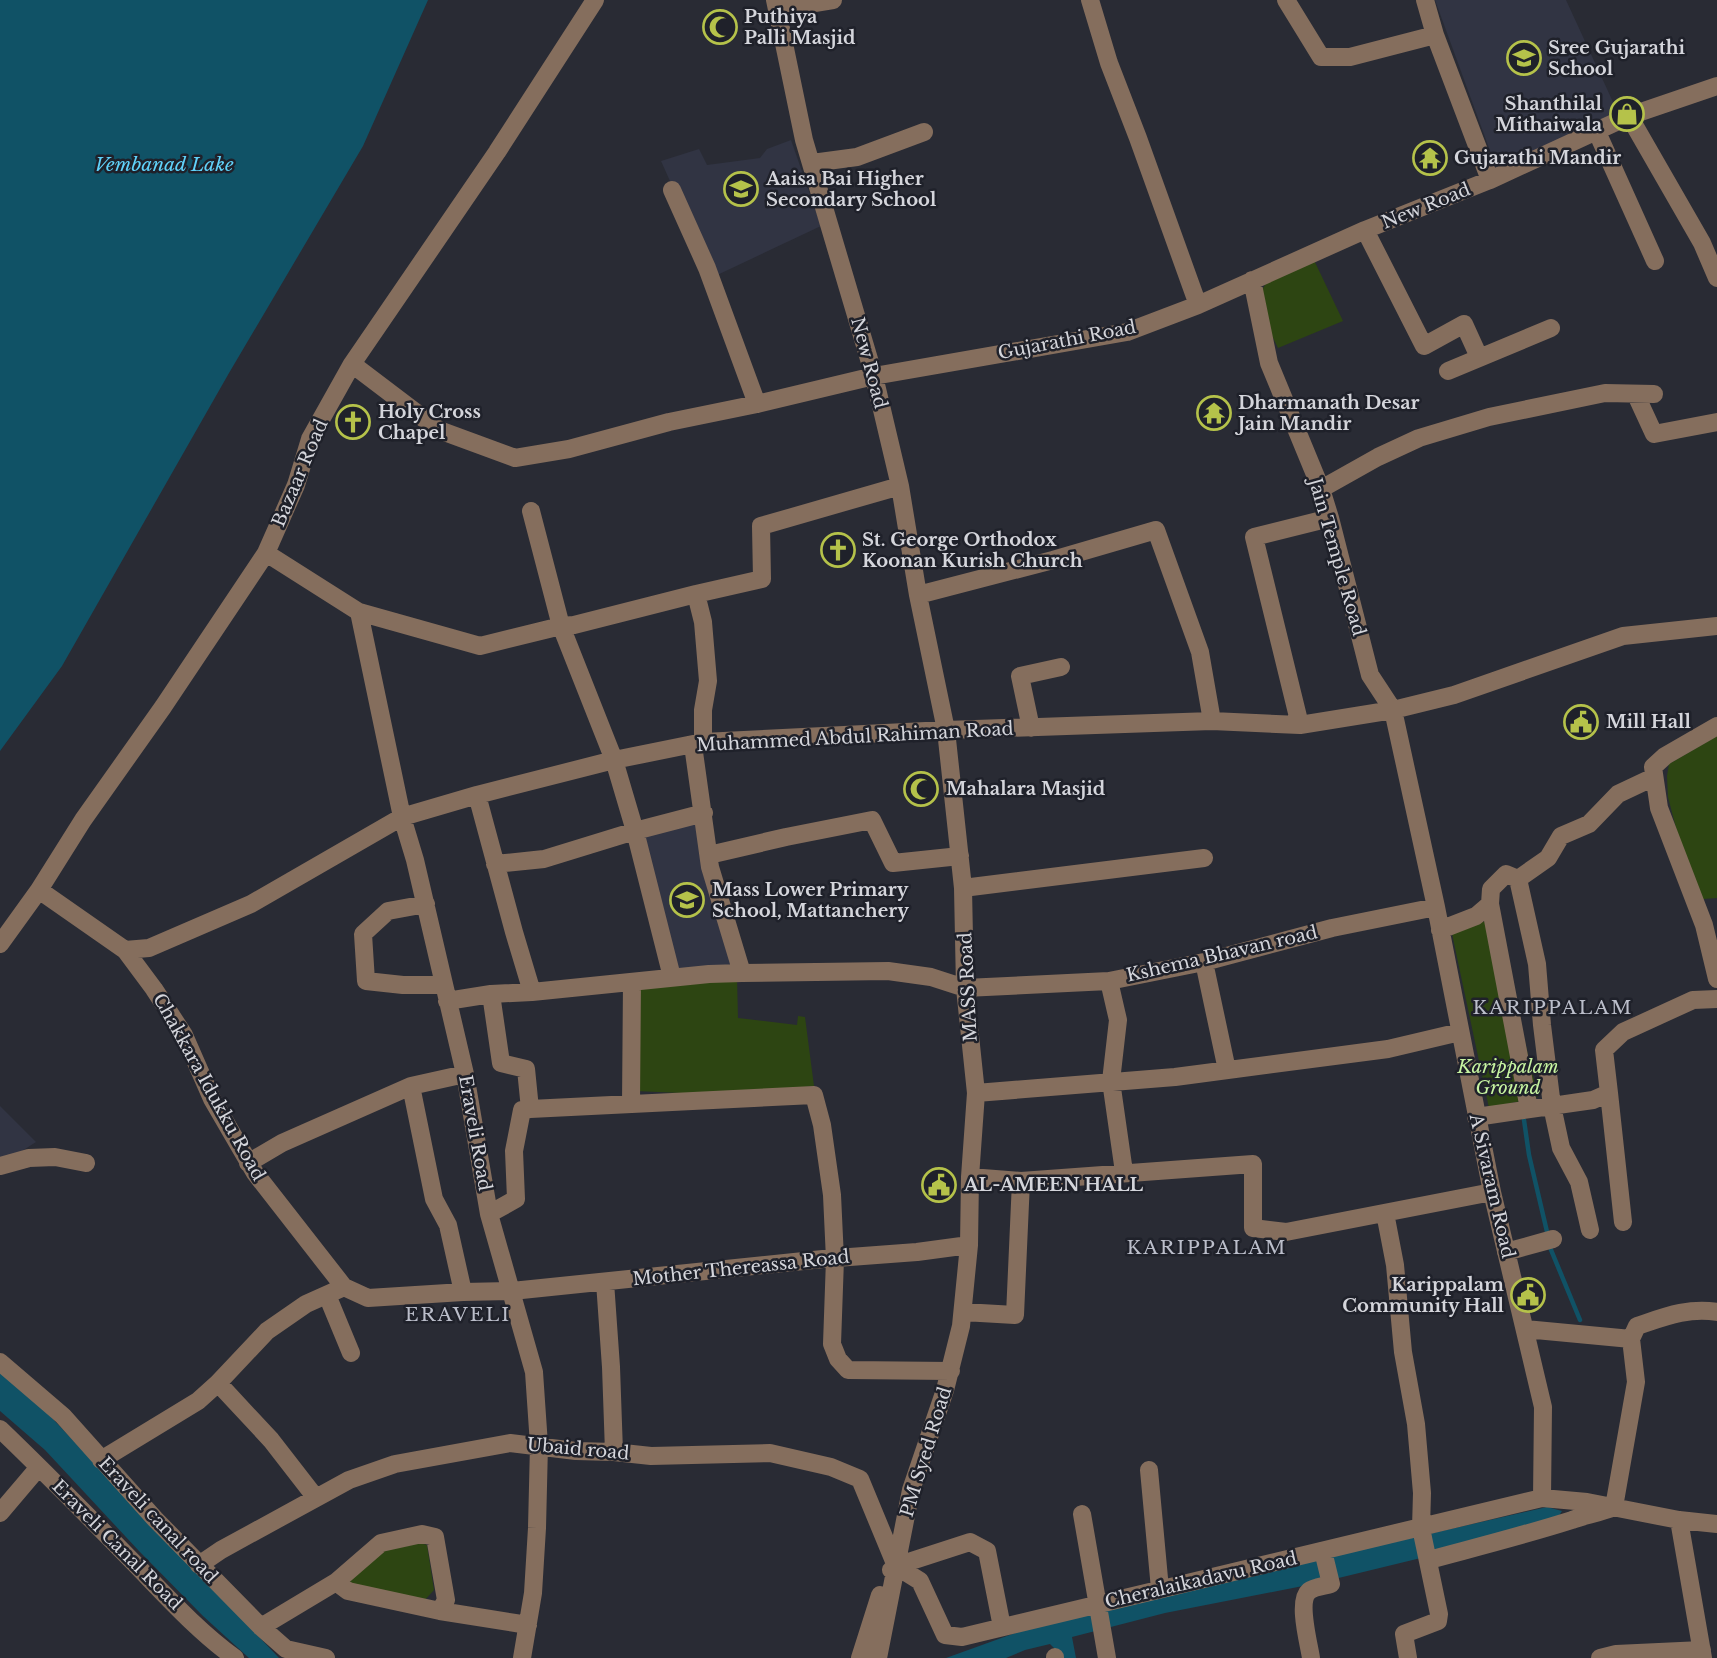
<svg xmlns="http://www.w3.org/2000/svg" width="1717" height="1658" font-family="'Libre Baskerville',serif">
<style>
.built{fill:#313443}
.green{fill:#2d4512}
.water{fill:#105266}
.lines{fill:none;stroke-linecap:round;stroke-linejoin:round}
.stream{stroke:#105266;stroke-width:4.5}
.minor{stroke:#856e5d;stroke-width:18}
.labels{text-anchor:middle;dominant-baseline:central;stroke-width:5;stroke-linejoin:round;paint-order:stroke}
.poi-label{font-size:18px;font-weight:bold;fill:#d4d5db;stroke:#1f212a;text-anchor:start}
.street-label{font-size:18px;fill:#d4d5db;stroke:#1f212a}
.park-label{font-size:18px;font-style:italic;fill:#c8f5a2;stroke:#1f212a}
.water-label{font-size:19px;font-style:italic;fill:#60d3fb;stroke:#1f212a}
.neighbourhood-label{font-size:19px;letter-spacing:2px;fill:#bbbeca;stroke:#1f212a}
</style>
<rect width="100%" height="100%" fill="#292b34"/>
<path class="built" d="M1435 0H1566L1619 115 1497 170Z
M791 140 821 226 713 277 661 161 699 149 707 165 760 158 767 149Z
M698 816 731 966 676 974 641 831Z
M0 1106 36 1142 14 1156 0 1160Z"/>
<path class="green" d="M1313 258 1343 321 1278 348C1271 333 1253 301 1265 285 1270 278 1303 263 1313 258Z
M1717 736V898L1703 899 1686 866 1668 797 1667 776 1669 764Z
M1496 919 1538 1097 1489 1108 1451 929Z
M737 977 738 1018 797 1025 798 1016 805 1017 814 1086 727 1095 635 1091 637 985Z
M420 1543 427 1545 434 1590 424 1601 350 1585 349 1578 380 1552Z"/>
<path class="water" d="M0 0H428L363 146 229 373 62 666 0 751Z
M0 1363 279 1658H249L203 1616 139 1551 45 1450 0 1411Z
M1547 1507 1562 1511 1555 1522 1499 1539 1318 1583 1165 1613 1072 1637 1076 1658H1057L1056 1650 1050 1644 1025 1650 1006 1658H946L1026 1629 1314 1560Z"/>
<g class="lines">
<path class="stream" d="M1524 1120 1529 1155 1548 1236
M1549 1245 1580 1320"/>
<path class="minor" d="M775 0 804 140 874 376 900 486 918 595 946 730 963 888 965 988 976 1093 970 1177 969 1245 961 1326 945 1390 911 1490 878 1658
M1090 0 1109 63 1138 138 1198 305
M1286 0 1321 57H1350L1435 35
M1425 0 1435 35 1490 180
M778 9 833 0
M1629 116 1702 243 1717 278
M1597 132 1655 261
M812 163 857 157 924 132
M672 190 707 268 757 404
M1365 230 1424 346 1464 324 1479 357
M1252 280 1269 363 1321 489 1330 518 1370 675 1393 710 1436 907 1492 1192 1543 1407 1542 1498
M352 364 439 430 515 458 569 449 669 422 757 404 874 376 1127 332 1198 305 1365 230 1490 180 1629 116 1717 86
M1448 371 1551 328
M1636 395 1654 434 1717 422
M1321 489 1378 457 1419 438 1489 417 1605 393 1654 394
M531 511 561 626 614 760 635 831 672 977
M266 553 359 612 480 646 561 626 574 625 696 594
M918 595 1053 560 1156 530 1200 652 1212 721
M359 612 402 817 415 860 465 1074 489 1214 534 1372 539 1445 537 1528 533 1593 522 1658
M1300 725 1254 537 1330 518
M1717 726 1665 756 1653 767 1659 808 1704 925 1717 979
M1031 728 1020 676 1061 667
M703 742V710L708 681 703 622 696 594 762 579 761 526 900 486
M693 745 710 867 742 973
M477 795 514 932 532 992
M709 855 786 837 872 820 893 863 960 856
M495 864 544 859 635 831 704 813
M963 888 1204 858
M39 890 125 950 149 948 251 904 402 817 477 795 614 760 703 742 946 730 1212 721 1300 725 1393 710 1454 695 1623 636 1717 626
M426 904 388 911 363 934 366 981 403 985H444
M1490 904 1529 1109
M1440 930 1476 916 1490 904 1491 889 1506 874 1518 879
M0 944 39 890 83 820 163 707 266 553 296 485 310 439 352 364 497 152 595 0
M125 950 154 989 184 1035 212 1099 255 1173 344 1287 368 1298 463 1292 512 1291 823 1259 917 1252 969 1245
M1204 962 1227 1070
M1109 981 1118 1020 1111 1081 1124 1172
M491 994 501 1063 526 1069 530 1109 814 1095 822 1125 832 1195 835 1259 832 1344 838 1359 848 1370 951 1371
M447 1001 491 994 532 992 709 974 742 973 888 971 931 977 965 988 1109 981 1204 962 1332 928 1436 907
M411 1086 434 1199 448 1225 463 1292
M976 1093 1175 1077 1388 1049 1460 1032
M1609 1093 1623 1222
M631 1104 632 982
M1476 1117 1593 1100 1609 1093 1604 1050 1623 1032 1693 1000 1717 999
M248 1163 282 1143 411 1086 465 1074
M0 1166 29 1158 55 1157 86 1163
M970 1177 1021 1181 1253 1164V1228L1286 1232 1492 1192
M1385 1213 1395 1265 1403 1352 1416 1424 1422 1493 1421 1528 1439 1614 1438 1621 1404 1634 1408 1658
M489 1214 516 1199 514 1151 522 1110 530 1109
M1590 1230 1579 1182 1561 1148 1552 1106 1542 1025 1537 964 1518 879 1548 858 1561 836 1589 824 1618 794 1654 777
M1506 1252 1553 1239
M605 1282 611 1367 614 1452
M327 1295 351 1353
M963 1312 1015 1315 1021 1181
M1525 1329 1631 1339
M0 1362 63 1416 155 1519 261 1627 286 1649 326 1658
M218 1383 271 1440 316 1498
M0 1429C47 1474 92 1520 137 1566 168 1598 199 1632 235 1658
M101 1460 198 1401 218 1383 267 1331 306 1304 344 1287
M1149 1470 1160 1589
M0 1513 39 1467
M1082 1514 1107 1658
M1679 1520 1703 1658
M1429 1560C1477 1547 1525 1535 1572 1520 1586 1515 1600 1513 1614 1507L1636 1382 1631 1339 1637 1326C1664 1317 1689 1307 1717 1312
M199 1565 221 1550 349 1480 395 1464 510 1443 576 1451 614 1452 651 1456 770 1453 831 1467 860 1479 896 1566
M896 1566 920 1581 945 1635 962 1637 1542 1498 1587 1502 1679 1520 1717 1524
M891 1570 896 1566 970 1542 987 1551 1002 1627
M440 1611 528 1625
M261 1627 336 1582 381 1543 422 1534 435 1537 446 1600 440 1611 348 1591 336 1582
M1055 1657V1658
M860 1658 880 1595
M1311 1658C1309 1644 1297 1601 1309 1591 1314 1587 1325 1586 1331 1584L1323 1551
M1600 1658 1616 1654 1702 1650"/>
</g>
<defs>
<g id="mosque-ring" transform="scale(1.75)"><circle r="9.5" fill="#1f212a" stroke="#b5c24a" stroke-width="1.5"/><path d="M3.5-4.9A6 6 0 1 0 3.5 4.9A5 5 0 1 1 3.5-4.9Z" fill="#b5c24a"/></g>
<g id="school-ring" transform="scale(1.75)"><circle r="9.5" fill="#1f212a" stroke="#b5c24a" stroke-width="1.5"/><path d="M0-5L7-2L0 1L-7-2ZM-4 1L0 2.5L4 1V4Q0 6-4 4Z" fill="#b5c24a"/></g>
<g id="shop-ring" transform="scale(1.75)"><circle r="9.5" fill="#1f212a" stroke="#b5c24a" stroke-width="1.5"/><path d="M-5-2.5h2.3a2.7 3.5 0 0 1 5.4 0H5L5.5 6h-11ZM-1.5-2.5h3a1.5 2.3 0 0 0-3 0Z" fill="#b5c24a"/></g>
<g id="temple-ring" transform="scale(1.75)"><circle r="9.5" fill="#1f212a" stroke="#b5c24a" stroke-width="1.5"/><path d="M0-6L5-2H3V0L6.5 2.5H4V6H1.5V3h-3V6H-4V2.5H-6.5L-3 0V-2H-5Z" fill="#b5c24a"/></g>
<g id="church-ring" transform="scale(1.75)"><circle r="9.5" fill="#1f212a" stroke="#b5c24a" stroke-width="1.5"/><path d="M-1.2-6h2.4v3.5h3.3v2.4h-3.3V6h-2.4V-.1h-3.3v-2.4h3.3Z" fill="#b5c24a"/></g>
<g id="civic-ring" transform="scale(1.75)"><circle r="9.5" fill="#1f212a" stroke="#b5c24a" stroke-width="1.5"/><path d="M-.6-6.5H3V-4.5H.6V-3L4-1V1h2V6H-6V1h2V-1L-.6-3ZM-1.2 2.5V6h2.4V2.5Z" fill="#b5c24a"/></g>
</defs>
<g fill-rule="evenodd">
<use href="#mosque-ring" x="720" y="27"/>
<use href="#school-ring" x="1524" y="58"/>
<use href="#shop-ring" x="1627" y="114"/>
<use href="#temple-ring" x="1430" y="158"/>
<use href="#school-ring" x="741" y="189"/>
<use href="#temple-ring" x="1214" y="413"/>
<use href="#church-ring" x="353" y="422"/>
<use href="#church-ring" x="838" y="550"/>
<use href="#civic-ring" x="1581" y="722"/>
<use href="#mosque-ring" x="921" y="789"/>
<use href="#school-ring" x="687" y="900"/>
<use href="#civic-ring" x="939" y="1185"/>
<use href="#civic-ring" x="1528" y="1295"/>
</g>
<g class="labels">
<g class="poi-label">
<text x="744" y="17">Puthiya<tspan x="744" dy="21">Palli Masjid</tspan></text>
<text x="1548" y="48">Sree Gujarathi<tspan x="1548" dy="21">School</tspan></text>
<text x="1602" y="104" text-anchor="end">Shanthilal<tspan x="1602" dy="21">Mithaiwala</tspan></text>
<text x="1454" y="158">Gujarathi Mandir</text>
<text x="766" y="179">Aaisa Bai Higher<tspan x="766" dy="21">Secondary School</tspan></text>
<text x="1238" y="403">Dharmanath Desar<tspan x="1238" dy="21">Jain Mandir</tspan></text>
<text x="378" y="412">Holy Cross<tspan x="378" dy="21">Chapel</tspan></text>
<text x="862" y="540">St. George Orthodox<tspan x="862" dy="21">Koonan Kurish Church</tspan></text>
<text x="1606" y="722">Mill Hall</text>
<text x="946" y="789">Mahalara Masjid</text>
<text x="712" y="890">Mass Lower Primary<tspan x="712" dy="21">School, Mattanchery</tspan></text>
<text x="964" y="1185">AL-AMEEN HALL</text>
<text x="1504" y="1285" text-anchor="end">Karippalam<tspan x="1504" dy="21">Community Hall</tspan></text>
</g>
<g class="street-label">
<text transform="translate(1426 206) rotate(-22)">New Road</text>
<text transform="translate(1067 340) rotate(-11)">Gujarathi Road</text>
<text transform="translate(869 363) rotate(75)">New Road</text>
<text transform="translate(300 473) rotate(-67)">Bazaar Road</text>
<text transform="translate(1337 557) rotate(74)">Jain Temple Road</text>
<text transform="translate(855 737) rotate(-3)">Muhammed Abdul Rahiman Road</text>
<text transform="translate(1222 954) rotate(-13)">Kshema Bhavan road</text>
<text transform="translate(968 987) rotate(-93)">MASS Road</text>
<text transform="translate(209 1087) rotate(61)">Chakkara Idukku Road</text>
<text transform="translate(475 1133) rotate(80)">Eraveli Road</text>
<text transform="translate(1492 1186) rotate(77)">A Sivaram Road</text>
<text transform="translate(741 1268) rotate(-6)">Mother Thereassa Road</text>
<text transform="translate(578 1449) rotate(5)">Ubaid road</text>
<text transform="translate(926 1452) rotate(-73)">PM Syed Road</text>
<text transform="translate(158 1520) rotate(47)">Eraveli canal road</text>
<text transform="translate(117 1545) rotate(45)">Eraveli Canal Road</text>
<text transform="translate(1201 1580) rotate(-13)">Cheralaikadavu Road</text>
</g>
<g class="park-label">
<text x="1508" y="1067">Karippalam<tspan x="1508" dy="21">Ground</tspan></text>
</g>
<g class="water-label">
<text x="164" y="164">Vembanad Lake</text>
</g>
<g class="neighbourhood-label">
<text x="1553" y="1007">KARIPPALAM</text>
<text x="1207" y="1247">KARIPPALAM</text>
<text x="458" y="1314">ERAVELI</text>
</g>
</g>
</svg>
